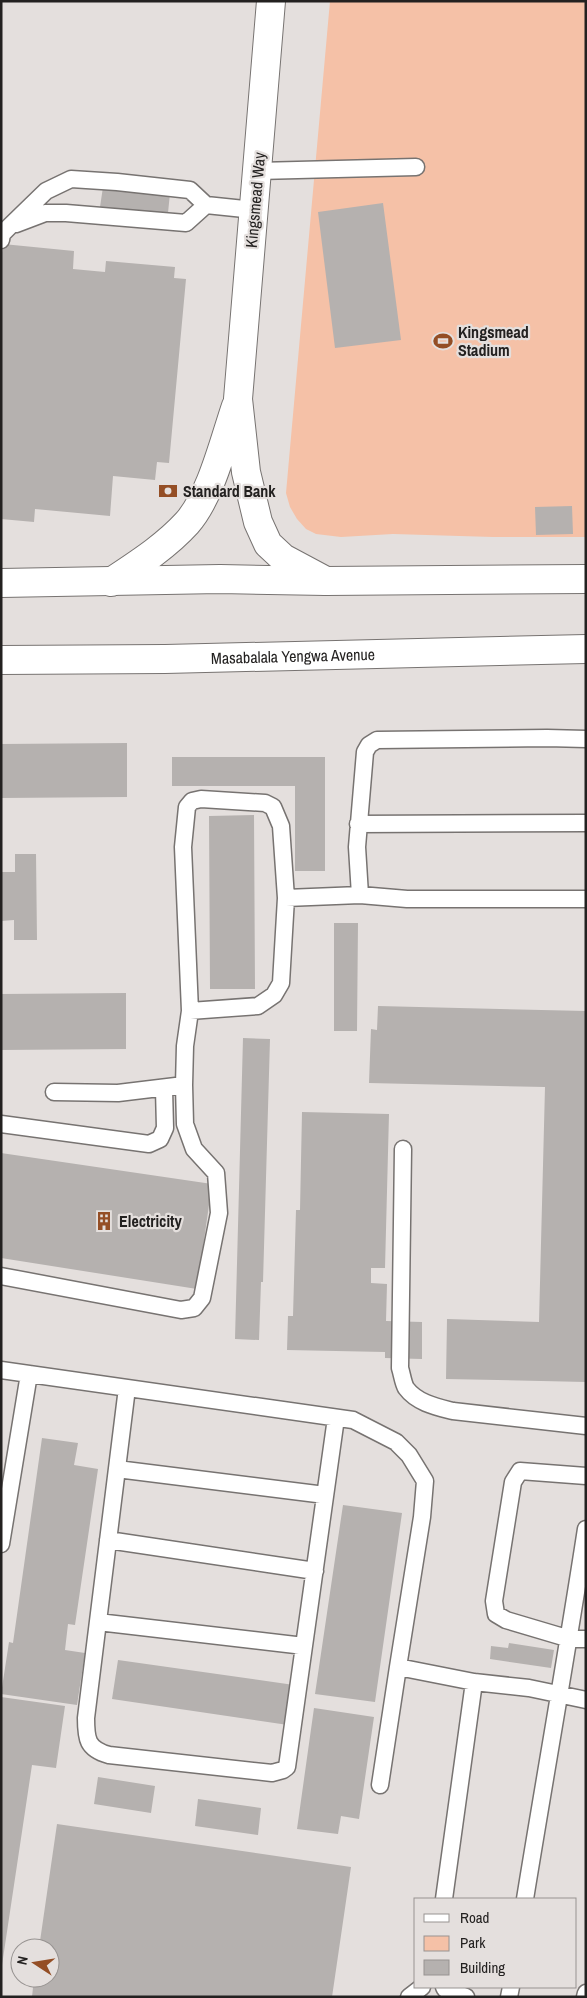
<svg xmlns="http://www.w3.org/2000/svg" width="587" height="1998" font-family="'Archivo Narrow',sans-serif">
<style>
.green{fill:#f5c1a7}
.building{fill:#b5b1af}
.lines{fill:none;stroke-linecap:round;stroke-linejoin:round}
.lane-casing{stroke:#777371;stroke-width:19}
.street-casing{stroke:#777371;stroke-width:30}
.secondary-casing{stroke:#777371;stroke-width:30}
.lane{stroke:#fff;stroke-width:16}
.street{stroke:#fff;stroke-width:28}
.secondary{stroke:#fff;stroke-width:28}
.labels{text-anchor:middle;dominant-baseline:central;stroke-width:4.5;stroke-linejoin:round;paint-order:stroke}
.street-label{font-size:16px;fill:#232120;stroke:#e4dfdd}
.poi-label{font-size:16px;font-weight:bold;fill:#232120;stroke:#e4dfdd;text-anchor:start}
</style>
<rect width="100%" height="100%" fill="#e4dfdd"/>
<path class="green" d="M330 1H586V537H493L393 534 341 537 316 534 306 529 297 519 290 507 286 493Z"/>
<path class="building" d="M103 187 170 193 168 213 100 207Z
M383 203 401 340 335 348 318 212Z
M3 244 74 251 73 269 105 272 106 261 175 267 174 278 186 279 169 463 157 462 155 480 113 476 110 516 35 509 34 522 1 519V261Z
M572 506 573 534 536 535 535 507Z
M127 743V797L1 798V744Z
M172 757H325V871H295V786H172Z
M254 815 255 989H210L209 816Z
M15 854H36L37 940H14V920L1 921V872H15Z
M334 923H358L357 1031H334Z
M126 993V1049L1 1050V994Z
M378 1006 586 1011V1382L446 1379 447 1319 539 1322 545 1087 369 1083 371 1029 377 1030Z
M243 1038 270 1039 263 1282H261L259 1340 235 1339Z
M302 1112 389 1114 385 1268H371V1283L387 1284 386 1321 422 1322V1359L385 1358V1352L287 1350 288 1316H293L296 1210H300Z
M1 1153 212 1184 197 1289 1 1258Z
M42 1438 78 1443 74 1465 98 1469 75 1625 68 1624 65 1650 85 1653 77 1705 1 1694 9 1642 13 1643Z
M343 1505 402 1513 375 1702 315 1694Z
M509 1643 554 1650 551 1668 490 1659 491 1646 508 1648Z
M118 1660 294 1685 288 1725 112 1699Z
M1 1697 65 1706 56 1768 32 1765 2 1965Z
M314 1708 374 1717 359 1819 341 1816 338 1834 297 1829Z
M98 1777 155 1786 151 1813 94 1804Z
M198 1799 261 1808 258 1835 195 1826Z
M57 1824 351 1867 332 1997H32L34 1978H50V1948H39Z"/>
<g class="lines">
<g class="lane-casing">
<path id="lane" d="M258 171 416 167
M16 224 45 213H66L186 223 206 205
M1 240 2 234 9 227 46 191 71 179 117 182 190 190 206 205 254 210
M586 739 547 738 377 740 369 745 365 752 357 847 360 895 407 899H586
M358 824 586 823
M190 1011 183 847 187 807 192 801 201 799 265 803 273 807 281 826 286 898
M54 1092 118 1093 184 1085 185 1046 190 1011 258 1006 274 995 281 983 286 898 360 895
M1 1124 149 1144 160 1139 165 1128 164 1089
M403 1149 400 1368C402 1374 403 1383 406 1388 417 1403 437 1407 453 1411L586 1426
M1 1276 181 1310 194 1308 202 1298 219 1213 216 1173 194 1149 185 1124 184 1085
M1 1370 353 1420 396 1442 409 1455 425 1481 422 1517 398 1667 474 1682 529 1688 586 1700
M127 1388 86 1718C86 1739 87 1749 109 1755L272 1773 283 1770 287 1767 336 1418
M117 1469 325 1495
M586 1476 520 1471 513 1482 494 1601 496 1614 506 1620 570 1639H586
M108 1540 315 1571
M1 1544 29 1374
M98 1622 304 1646
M380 1785 398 1667
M444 1899 474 1682
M525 1899C545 1776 567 1653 586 1529
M444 1987 445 1989 466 1997
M409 1997 422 1987
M509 1997 511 1987
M585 1997 586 1993"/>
</g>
<g class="street-casing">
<path id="street" d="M271 1 238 399 246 472 258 522 268 544 283 558 326 581
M111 582C138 564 165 547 187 523 211 496 224 441 236 406"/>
</g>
<g class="secondary-casing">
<g id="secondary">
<path d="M1 583 220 579 326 581 586 579"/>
<path id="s1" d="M1 660 165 659 586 649"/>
</g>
</g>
<use href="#lane" class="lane"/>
<use href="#street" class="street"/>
<use href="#secondary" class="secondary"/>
</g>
<defs>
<g id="stadium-bare" transform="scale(1.5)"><path d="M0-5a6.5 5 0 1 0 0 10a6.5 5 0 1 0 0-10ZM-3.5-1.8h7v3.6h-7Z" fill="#944e25" stroke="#e4dfdd" stroke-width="2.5" paint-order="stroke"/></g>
<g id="bank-bare" transform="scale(1.5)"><path d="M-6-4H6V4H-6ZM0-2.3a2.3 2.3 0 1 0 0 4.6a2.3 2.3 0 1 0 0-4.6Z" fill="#944e25" stroke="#e4dfdd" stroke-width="2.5" paint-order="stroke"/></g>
<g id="building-bare" transform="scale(1.5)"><path d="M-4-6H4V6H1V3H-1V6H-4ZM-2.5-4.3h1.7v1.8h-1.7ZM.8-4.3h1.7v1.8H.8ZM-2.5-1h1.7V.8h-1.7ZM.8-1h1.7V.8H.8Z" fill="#944e25" stroke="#e4dfdd" stroke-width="2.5" paint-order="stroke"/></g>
</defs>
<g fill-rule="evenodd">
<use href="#stadium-bare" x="443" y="341"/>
<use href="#bank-bare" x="168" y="491"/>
<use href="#building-bare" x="104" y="1221"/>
</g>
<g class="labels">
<g class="street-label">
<text transform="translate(255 200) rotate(-85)">Kingsmead Way</text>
<text stroke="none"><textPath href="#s1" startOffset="292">Masabalala Yengwa Avenue</textPath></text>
</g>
<g class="poi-label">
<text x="458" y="332">Kingsmead<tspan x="458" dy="18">Stadium</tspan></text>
<text x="183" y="491">Standard Bank</text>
<text x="119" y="1221">Electricity</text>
</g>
</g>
<rect width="587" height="1998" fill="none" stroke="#232120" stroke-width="5"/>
<rect x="414" y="1898" width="162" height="90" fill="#e4dfdd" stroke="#979391"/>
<rect x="424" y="1914" width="25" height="8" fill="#ffffff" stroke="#979391"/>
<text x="460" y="1923" font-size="15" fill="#232120">Road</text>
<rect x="424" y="1936" width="25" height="15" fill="#f5c1a7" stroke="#979391"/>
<text x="460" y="1948" font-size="15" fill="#232120">Park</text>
<rect x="424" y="1960" width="25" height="15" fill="#b5b1af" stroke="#979391"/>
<text x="460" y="1973" font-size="15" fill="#232120">Building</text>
<g transform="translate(35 1963) rotate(282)"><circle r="24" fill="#e4dfdd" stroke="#979391"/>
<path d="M0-4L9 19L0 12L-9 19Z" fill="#944e25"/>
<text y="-8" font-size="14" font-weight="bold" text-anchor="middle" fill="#232120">N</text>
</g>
</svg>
